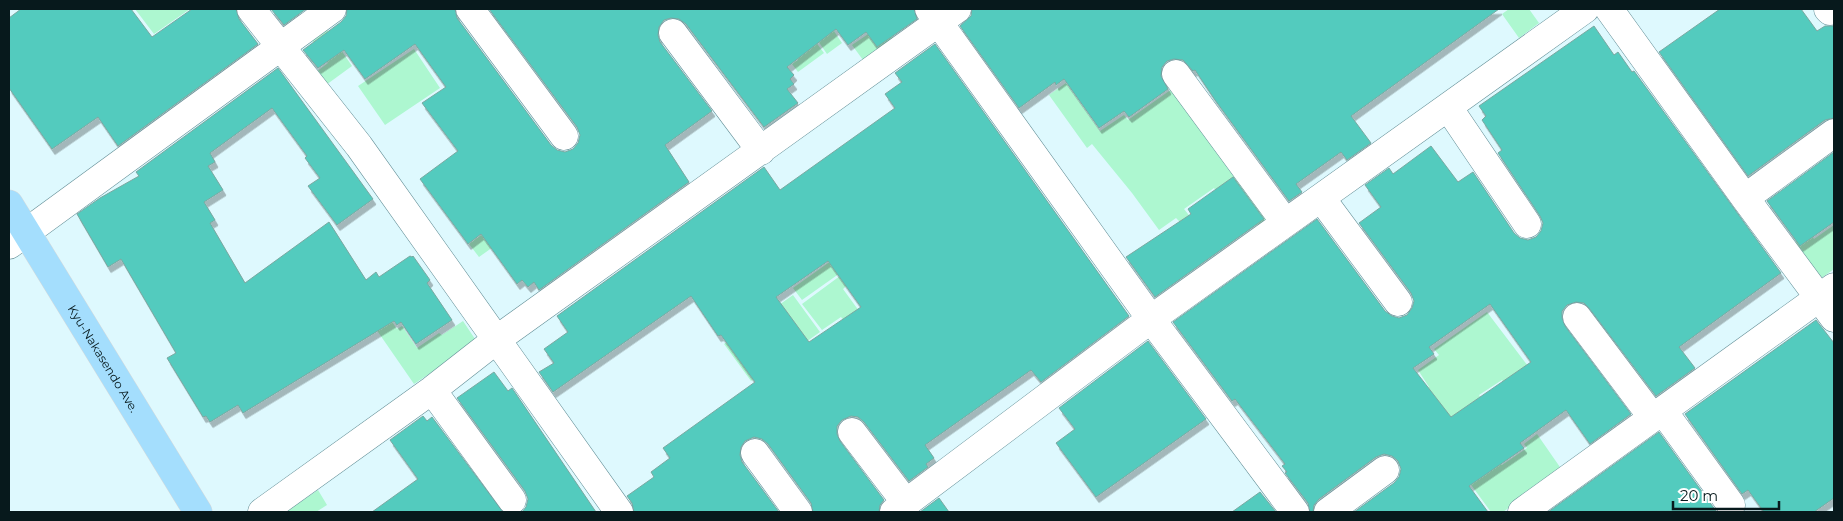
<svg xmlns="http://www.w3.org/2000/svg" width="1843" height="521" font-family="Montserrat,sans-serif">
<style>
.green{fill:#adf7d0}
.building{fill:#52cbbe;stroke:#7ba8a1;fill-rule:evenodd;filter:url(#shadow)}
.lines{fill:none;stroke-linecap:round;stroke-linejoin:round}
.minor-casing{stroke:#628e96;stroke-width:29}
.major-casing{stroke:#d7dadb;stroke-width:29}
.minor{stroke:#fff;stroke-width:28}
.major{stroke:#a4defd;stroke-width:28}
.labels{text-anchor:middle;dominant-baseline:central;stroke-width:4;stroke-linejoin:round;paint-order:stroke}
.street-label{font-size:12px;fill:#07191c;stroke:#fff}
</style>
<defs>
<filter id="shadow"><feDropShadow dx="3" dy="5.5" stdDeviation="0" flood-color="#0004"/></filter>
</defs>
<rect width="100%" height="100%" fill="#def9fe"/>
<path class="green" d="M135 9H190L154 34Z
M759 9H791L824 53 798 72 792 64 798 60 782 38 756 11Z
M796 9H819L842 43 827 54Z
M1509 9H1529L1539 23 1519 38 1502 14Z
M883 24 893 38 863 60 852 45Z
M326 28 352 66 326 85 316 72 328 63 311 39Z
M414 49 440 88 385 125 358 86Z
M1066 83 1100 131 1124 115 1128 120 1172 89 1271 220 1263 226 1254 224 1245 231 1214 188 1184 209 1192 219 1183 225 1176 218 1159 230 1132 193 1092 144 1087 148 1049 95Z
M1002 139 1011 152 802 300 793 288Z
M555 203 479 257 469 244 502 220Z
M1834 225V269L1820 279 1794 243 1809 232 1814 239Z
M844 273 851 282 843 289 897 363 883 373 841 317 822 330 802 304Z
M363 280 397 329 402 326 417 348 439 333 442 335 463 321 477 342 414 384 349 290Z
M793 295 820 332 751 381 724 344Z
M1487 312 1550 395 1526 412 1502 380 1479 395 1482 400 1451 422 1411 400 1429 387 1418 370 1439 355 1434 349Z
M1537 434 1562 470 1503 512H1491L1469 482 1499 461 1502 465 1527 448 1524 444Z
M318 490 327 505 316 512H285Z"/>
<path class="building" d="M21 9H131L152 37 192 9H236L239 19 258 44 118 146 98 117 52 149 9 88V18Z
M271 9H306L284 25Z
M347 9H455L457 18 551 145 557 150 565 152 573 149 578 143 580 135 577 127 489 9H914L917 19 877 47 866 32 848 45 836 29 787 67 794 75 790 79 794 84 787 89 798 103 764 127 686 24 679 19 671 18 664 20 659 27 658 35 660 42 712 111 665 145 689 182 539 290 534 282 528 287 522 280 517 284 481 234 468 244 420 179 458 151 422 103 446 87 415 44 365 79 344 50 318 68 303 50 341 22 346 16Z
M972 9H1499L1351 116 1371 143 1347 160 1341 152 1296 184 1302 192 1289 201 1215 100 1195 70 1193 71 1183 60 1174 59 1167 61 1162 67 1161 76 1168 89 1129 117 1124 111 1099 128 1064 79 1056 85 1055 82 1019 108 960 26 971 16Z
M1720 9H1801L1817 31 1825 26H1834V118L1825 120 1748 176 1659 52Z
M1594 26 1614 55 1618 52 1632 72 1634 71 1781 273 1679 347 1695 368 1656 396 1589 308 1584 303 1576 302 1567 305 1562 311V318L1565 326 1631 414 1590 444 1566 410 1520 443 1524 448 1469 486 1488 512H1354L1394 483 1399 477 1401 469 1398 461 1392 456 1384 454 1376 457 1319 499 1314 505 1313 512H1310L1308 503 1285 473 1287 472 1282 466 1285 464 1235 399 1232 401 1173 322 1317 219 1385 311 1392 316 1399 318 1407 315 1412 308 1414 301 1411 293 1359 223 1381 207 1365 185 1389 168 1393 174 1431 146 1458 182 1473 172 1514 233 1520 238 1528 240 1536 237 1541 231 1543 223 1540 216 1498 153 1502 150 1482 120 1486 116 1479 106ZM1490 304 1531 362 1451 417 1413 368 1434 354 1429 347Z
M935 44 1129 316 1041 382 1031 370 925 445 934 458 926 464 928 467 909 481 864 422 858 417 851 416 842 420 837 426V434L840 441 884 500 880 505 879 512H813L811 503 768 444 762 439 754 437 745 441 741 447 740 455 742 462 779 512H634L632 503 627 496 654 477 651 472 670 458 663 448 755 382 721 335 718 336 691 296 553 392 539 372 554 363 544 349 568 332 557 316 764 167 780 190 895 108 885 94 902 82 895 73ZM828 261 861 307 809 342 776 297Z
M278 68 373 199 337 225 308 186 320 178 305 158 307 156 272 108 210 153 215 162 208 166 223 190 204 202 215 220 210 223 245 283 329 222 366 280 376 272 379 277 410 256 412 257 413 256 430 280 427 283 452 320 416 344 401 322 397 325 394 321 243 413 238 405 210 422 206 416 203 417 167 358 176 353 121 259 108 267 77 214 100 198 139 176 136 172Z
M1834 152V222L1800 246 1767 201Z
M1233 177 1264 219 1155 297 1126 257 1191 214 1188 209Z
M1816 320 1834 343V498L1814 512H1764L1748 490 1742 494 1685 414Z
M1148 341 1206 419 1096 497 1056 443 1075 429 1059 408Z
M494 372 508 391 512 388 596 512H522L526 507 528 499 525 491 457 398Z
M423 416 427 421 432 417 503 512H372L418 479 390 440Z
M1659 432 1716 511 1548 512Z
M1260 492 1276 512H1232Z
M939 498 949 512H920Z"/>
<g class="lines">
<g class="minor-casing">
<path id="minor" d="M251 9 359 146 619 512
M470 9 564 136
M929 9 1151 319 1295 512
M1609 9 1745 198 1834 318
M1828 9 1830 11
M673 33 761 151
M1176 74 1285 222
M1448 107 1527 224
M1321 198 1398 302
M1745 198 1834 133
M9 245 332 9
M1577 317 1653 418
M432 390 512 500
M1663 411 1731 505
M852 432 906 503
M755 453 798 512
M262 512 432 390 496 340 957 9
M894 512 1151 319 1585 9
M1328 512 1385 470
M1522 512 1834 287"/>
</g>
<g class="major-casing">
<g id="major">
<path id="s1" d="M9 204 198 512"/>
</g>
</g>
<use href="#minor" class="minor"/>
<use href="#major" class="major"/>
</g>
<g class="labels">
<g class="street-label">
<text stroke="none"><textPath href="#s1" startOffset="181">Kyu-Nakasendo Ave.</textPath></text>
</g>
</g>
<rect width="1843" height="521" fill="none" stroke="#07191c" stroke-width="20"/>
<path d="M1673 501v8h106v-8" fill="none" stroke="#07191c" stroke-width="2.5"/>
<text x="1680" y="501" font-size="15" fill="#07191c" stroke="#ffffff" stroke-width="4" paint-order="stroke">20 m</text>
</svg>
